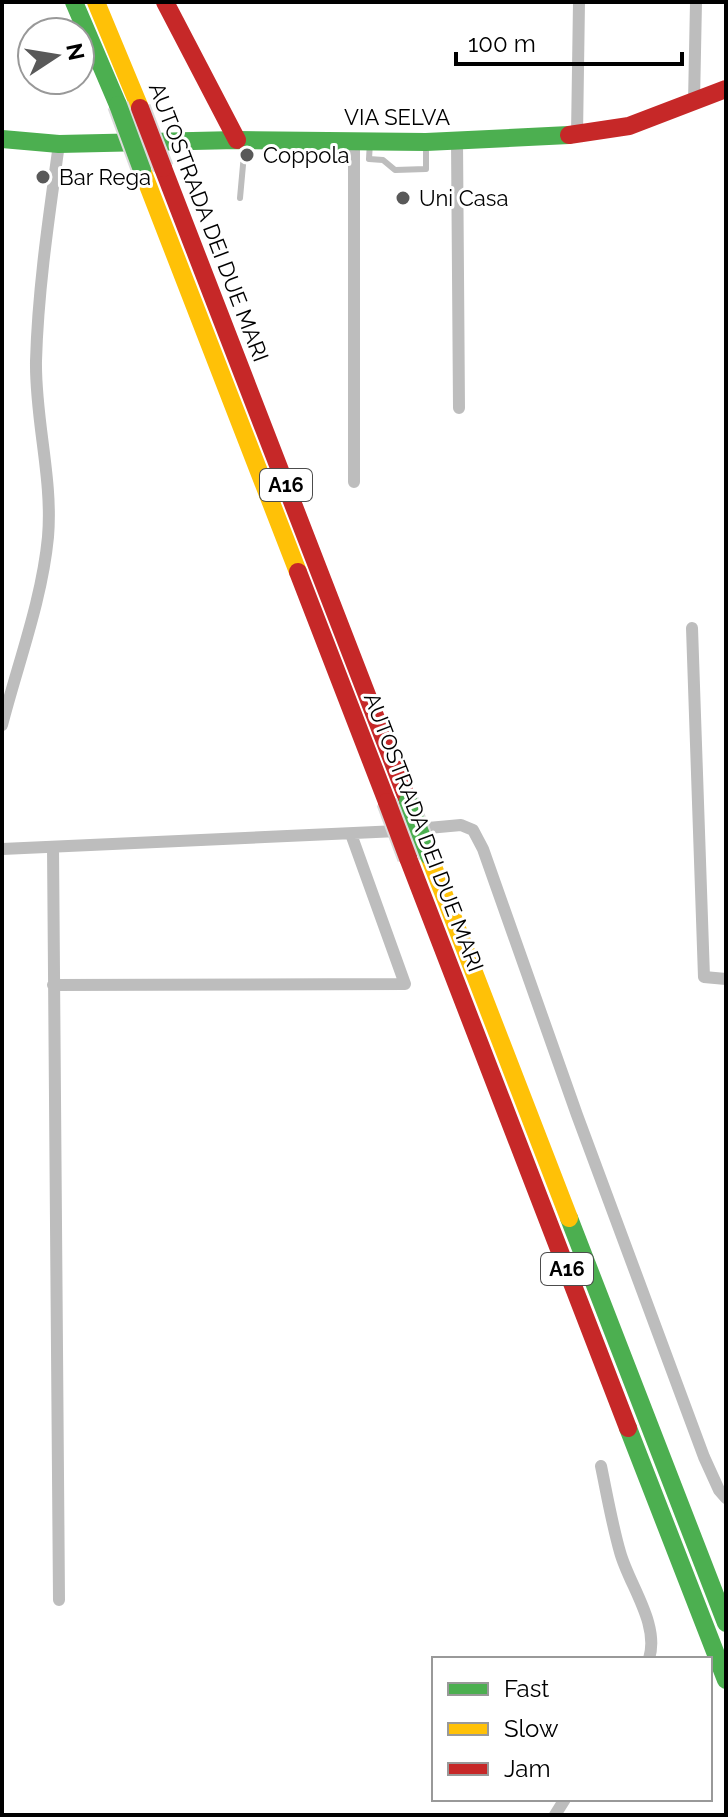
<svg xmlns="http://www.w3.org/2000/svg" width="728" height="1817" font-family="Raleway,sans-serif">
<style>
.lines{fill:none;stroke-linecap:round;stroke-linejoin:round}
.lane{stroke:#bdbdbd;stroke-width:6}
.street{stroke:#bdbdbd;stroke-width:12}
.fast{stroke:#4caf50;stroke-width:18}
.slow{stroke:#ffc107;stroke-width:18}
.jam{stroke:#c62828;stroke-width:18}
.fast-bridge-casing{stroke:#dbdbdb;stroke-width:22;stroke-linecap:butt}
.jam-bridge-casing{stroke:#dbdbdb;stroke-width:22;stroke-linecap:butt}
.fast-bridge{stroke:#4caf50;stroke-width:18}
.jam-bridge{stroke:#c62828;stroke-width:18}
.poi-dot{fill:#595959;stroke:#fff;stroke-width:3}
.labels{text-anchor:middle;dominant-baseline:central;stroke-width:6;stroke-linejoin:round;paint-order:stroke}
.shield{fill:#fff;stroke:#4c4c4c;stroke-width:2}
.shield-label{font-size:20px;font-weight:bold;fill:#000}
.street-label{font-size:22px;fill:#000;stroke:#fff}
.poi-label{font-size:22px;fill:#000;stroke:#fff;text-anchor:start}
</style>
<rect width="100%" height="100%" fill="#fff"/>
<g class="lines">
<path class="lane" d="M370 142 369 159 383 160 395 170 426 169V146
M240 198 245 143"/>
<path class="street" d="M694 102 696 2
M577 135 579 2
M457 141 459 408
M354 482V141
M692 628 704 977 726 979
M2 725C18 663 42 600 48 537 53 478 35 420 36 361 38 289 49 216 59 144
M417 829 461 825 473 830 483 849 577 1115 704 1457 719 1490 726 1498
M53 847 59 1600
M2 849 398 831
M53 985 405 984 351 834
M601 1466C607 1495 612 1524 620 1552 629 1585 660 1624 649 1659
M555 1815 565 1799"/>
<path class="fast" d="M74 2 118 105
M2 139 59 144 237 140 426 142 569 135
M569 1218 726 1623
M628 1428 726 1680"/>
<path class="slow" d="M96 2 140 108
M142 170 298 572
M429 856 569 1218"/>
<path class="jam" d="M165 2 237 140
M569 135 629 126 726 89
M163 168 408 801
M298 572 387 802
M408 858 628 1428"/>
<g class="fast-bridge-casing">
<path id="fast-bridge" d="M118 105 142 170
M408 801 429 856"/>
</g>
<g class="jam-bridge-casing">
<path id="jam-bridge" d="M140 108 163 168
M387 802 408 858"/>
</g>
<use href="#fast-bridge" class="fast-bridge"/>
<use href="#jam-bridge" class="jam-bridge"/>
</g>
<g class="poi-dot">
<circle cx="247" cy="155" r="8"/>
<circle cx="43" cy="177" r="8"/>
<circle cx="403" cy="198" r="8"/>
</g>
<g class="labels">
<g class="shield">
<rect x="260" y="469" width="52" height="32" rx="6"/>
<rect x="541" y="1253" width="52" height="32" rx="6"/>
</g>
<g class="shield-label">
<text x="286" y="485">A16</text>
<text x="567" y="1269">A16</text>
</g>
<g class="street-label">
<text x="397" y="117">VIA SELVA</text>
<text transform="translate(209 222) rotate(69)">AUTOSTRADA DEI DUE MARI</text>
<text transform="translate(424 832) rotate(69)">AUTOSTRADA DEI DUE MARI</text>
</g>
<g class="poi-label">
<text x="263" y="155">Coppola</text>
<text x="59" y="177">Bar Rega</text>
<text x="419" y="198">Uni Casa</text>
</g>
</g>
<rect width="728" height="1817" fill="none" stroke="#000000" stroke-width="8"/>
<rect x="432" y="1657" width="280" height="144" fill="#ffffff" stroke="#999999" stroke-width="2"/>
<rect x="448" y="1683" width="40" height="12" fill="#4caf50" stroke="#999999" stroke-width="2"/>
<text x="504" y="1697" font-size="24" fill="#000000">Fast</text>
<rect x="448" y="1723" width="40" height="12" fill="#ffc107" stroke="#999999" stroke-width="2"/>
<text x="504" y="1737" font-size="24" fill="#000000">Slow</text>
<rect x="448" y="1763" width="40" height="12" fill="#c62828" stroke="#999999" stroke-width="2"/>
<text x="504" y="1777" font-size="24" fill="#000000">Jam</text>
<g transform="translate(56 56) rotate(78)"><circle r="38" fill="#ffffff" stroke="#999999" stroke-width="2"/>
<path d="M0-6L14 30L0 20L-14 30Z" fill="#595959"/>
<text y="-12" font-size="22" font-weight="bold" text-anchor="middle" fill="#000000">N</text>
</g>
<path d="M456 52v12h226v-12" fill="none" stroke="#000000" stroke-width="4"/>
<text x="468" y="52" font-size="24" fill="#000000" stroke="#ffffff" stroke-width="6" paint-order="stroke">100 m</text>
</svg>
